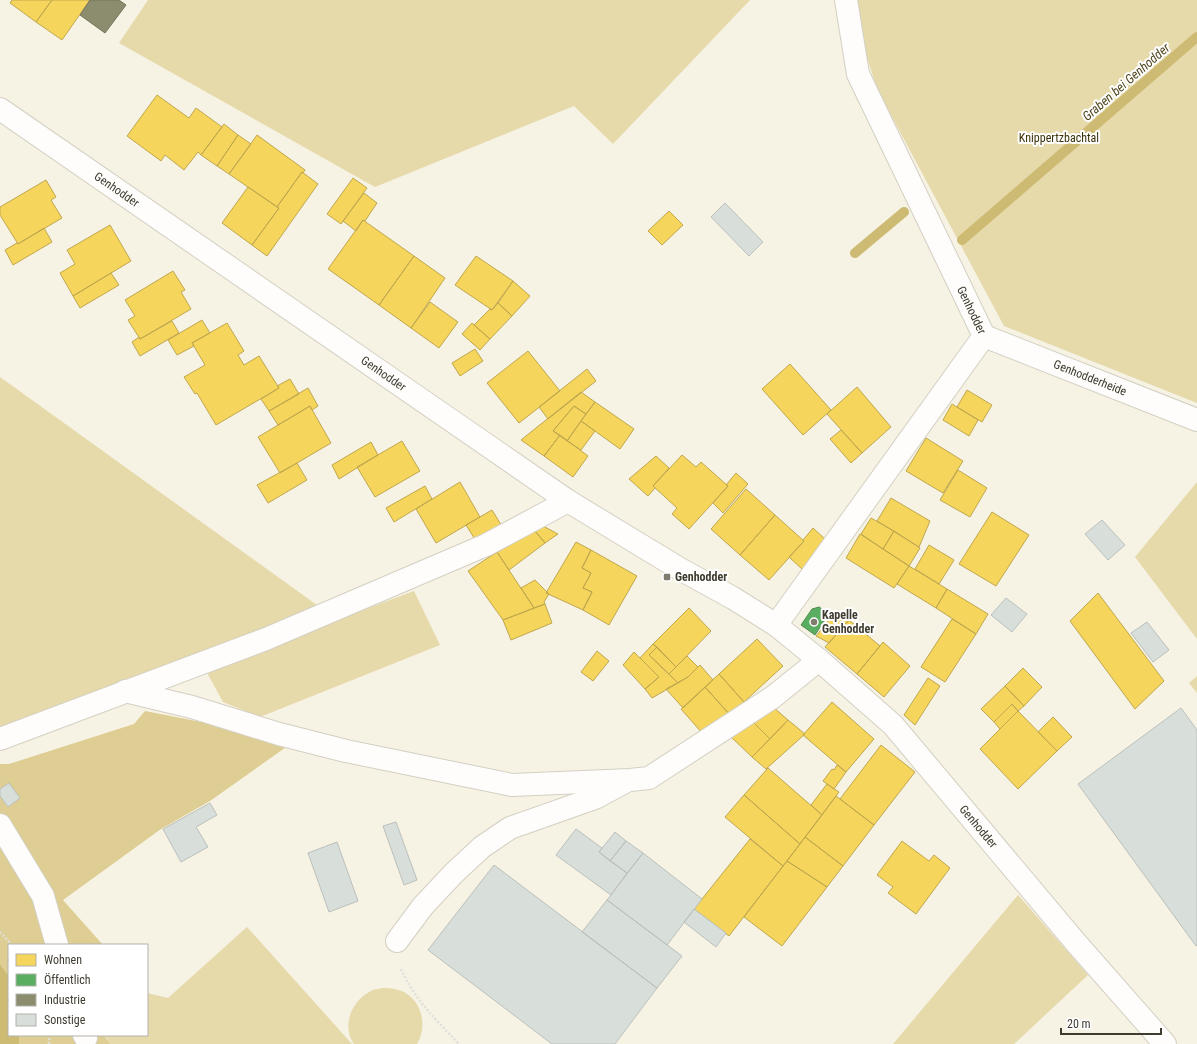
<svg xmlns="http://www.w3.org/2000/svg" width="1197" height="1044" font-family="'Roboto Condensed',sans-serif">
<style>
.green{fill:#e6d9aa}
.forest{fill:#dece93}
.water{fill:#cdba73}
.homes{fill:#f6d55c;stroke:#bfa74e}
.public{fill:#5aae61;stroke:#528c52}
.industry{fill:#8c8c6e;stroke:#75745b}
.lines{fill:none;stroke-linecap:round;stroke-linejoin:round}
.stream{stroke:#cdba73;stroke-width:10}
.building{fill:#d8deda;stroke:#bbc0bc}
.minor-casing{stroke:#d3d0c3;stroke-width:24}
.path{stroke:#e0deda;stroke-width:2.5;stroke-dasharray:2 2;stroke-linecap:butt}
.minor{stroke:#fefdfb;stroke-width:22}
.poi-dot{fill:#7f7b6e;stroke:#fff;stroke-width:1.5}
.labels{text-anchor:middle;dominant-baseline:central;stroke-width:4;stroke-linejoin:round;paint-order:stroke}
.park-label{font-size:12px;fill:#3b3006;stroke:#fff}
.street-label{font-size:12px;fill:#3f3b2f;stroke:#fff}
.poi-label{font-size:12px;font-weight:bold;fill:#3f3b2f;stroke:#fff;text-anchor:start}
.water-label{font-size:13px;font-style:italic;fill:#52471f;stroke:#fff}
</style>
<rect width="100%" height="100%" fill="#f6f2e4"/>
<path class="green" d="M148 0H750L613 144 574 106 375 187 119 43Z
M854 0H1197V403L1004 326 877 89 859 32Z
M0 377 321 608 0 731Z
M1197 482V639L1135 557Z
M414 591 440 645 260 717 223 702 205 669Z
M1197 676V693L1189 683Z
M1018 895 1088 975 1014 1044H893Z
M247 927 352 1044H111L105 1036 106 1035H147V993L168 998Z
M383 988C391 988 400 989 407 994 423 1005 427 1028 417 1044H354C341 1026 352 1000 371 991 374 989 379 989 383 988Z"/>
<path class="forest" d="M145 711 232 728 289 745 210 801 161 829 63 900 103 945H9V976L0 964V764H9L134 724Z
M19 1035H106L105 1037 111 1044H19Z"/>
<path class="water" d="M0 964 9 976V1035H19V1044H0Z"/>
<path class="homes" d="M12 0H52L36 22 10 3Z
M52 0H90L62 40 36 22Z
M157 95 189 118 196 108 222 127 201 155 198 152 184 170 165 155 161 161 127 136Z
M224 124 238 135 217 166 201 155Z
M238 135 251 144 229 174 217 166Z
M257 135 305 170 303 173 302 172 277 207 229 174Z
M302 172 318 184 267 256 252 245 279 208 277 207Z
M353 178 367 188 341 224 327 214Z
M46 180 56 197 51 200 62 218 18 244 0 215V207Z
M248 187 279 208 252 245 222 223Z
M364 193 377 203 365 221 363 220 356 231 343 221Z
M669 211 683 225 662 245 648 231Z
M363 220 414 256 379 305 328 269Z
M110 225 131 261 73 296 60 273 75 264 67 250Z
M44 228 52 242 13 265 5 250 17 243 18 244Z
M414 256 445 278 411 328 379 305Z
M476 256 513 281 492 310 455 285Z
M173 271 185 290 181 292 191 309 140 339 128 320 135 316 125 300Z
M111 273 119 285 80 308 73 296Z
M513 281 530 296 512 316 498 303Z
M430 302 458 322 439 348 411 328Z
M498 303 512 316 490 339 474 325 490 309 492 310Z
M202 320 210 333 192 343 194 346 177 355 168 340Z
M172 321 179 333 140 356 132 342 139 337 140 339Z
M227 323 244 351 238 355 244 365 259 356 279 388 216 425 197 393 195 394 184 377 205 365 192 343Z
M472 323 490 339 480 350 462 334Z
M475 349 483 361 460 376 452 363Z
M528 351 560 391 519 423 487 383Z
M790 364 831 410 803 435 762 389Z
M587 369 596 381 548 419 539 407Z
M290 379 299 394 269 411 261 399 279 388 277 386Z
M857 387 891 427 862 453 827 414Z
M308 388 318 406 312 410 310 406 278 425 269 411Z
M967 390 992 405 982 422 957 407Z
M581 392 595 402 586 414 574 406 553 431 560 435 544 456 521 440Z
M595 402 634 429 620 449 581 421Z
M952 404 978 420 969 436 943 420Z
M310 406 331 443 280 473 258 437Z
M574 406 586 414 567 441 553 431Z
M581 421 595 431 581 450 567 441Z
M841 430 862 453 851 463 830 439Z
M560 435 588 456 573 477 544 456Z
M926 438 963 461 943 493 906 471Z
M402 441 420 471 375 497 357 467Z
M371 442 378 455 339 479 332 465Z
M682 455 696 467 701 462 728 486 689 529 672 514 677 508 653 486Z
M656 456 669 468 653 486 655 488 648 496 629 479Z
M297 463 307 480 268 503 257 485Z
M958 470 987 488 970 517 940 500Z
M736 473 748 484 723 513 713 503 728 486 726 485Z
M460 482 480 517 436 543 416 509Z
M425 486 432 499 394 522 386 508Z
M746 489 775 515 740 555 711 529Z
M891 498 930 521 919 547 877 521Z
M492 510 503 528 476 541 466 525Z
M992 512 1029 535 996 586 959 564Z
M775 515 804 541 769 580 740 555Z
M871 518 894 531 883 549 861 534Z
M543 526 558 534 545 543 535 531Z
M813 528 825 539 803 570 789 557 804 541 803 540Z
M535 531 545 543 509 570 497 552Z
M894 531 920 548 909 566 883 549Z
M860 534 909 566 894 588 846 558Z
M576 542 591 550 582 568 591 573 583 588 592 592 583 610 546 593Z
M929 545 954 560 939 584 915 569Z
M591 550 637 576 609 625 583 610 592 592 583 588 591 573 582 568Z
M497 552 534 608 503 620 468 571Z
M909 566 947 589 936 608 897 584Z
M535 580 549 594 544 602 545 604 534 608 521 588Z
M947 589 988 614 976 634 936 608Z
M1098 593 1164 681 1135 709 1070 621Z
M545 604 552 623 511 640 503 620Z
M689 608 711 631 676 667 653 644Z
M837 610 849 620 829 643 816 636Z
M952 619 976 634 945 682 921 667Z
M849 620 880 646 857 674 825 647Z
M757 639 783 666 744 702 719 674Z
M883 642 910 666 884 697 857 674Z
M653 644 657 647 649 655 678 683 652 698 645 689 659 677 640 658Z
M657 647 676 667 669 674 649 655Z
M597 651 609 661 593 681 581 672Z
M634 652 659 677 645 689 623 665Z
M687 656 698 667 688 677 678 683 669 674Z
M700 665 713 680 683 708 666 689 688 677Z
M1023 668 1042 687 1024 706 1005 686Z
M719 674 744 702 730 715 705 687Z
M928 678 940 686 915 725 904 715Z
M1005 686 1024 706 1018 711 1012 704 994 722 981 709Z
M705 687 730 715 703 734 681 709Z
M832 702 874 739 846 772 803 735Z
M1012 704 1018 711 1000 729 994 722Z
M773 707 788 720 770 739 752 721Z
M1018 711 1057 751 1018 789 980 749Z
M1053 717 1072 737 1057 751 1038 732Z
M788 720 805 734 766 769 752 757Z
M752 721 770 739 752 757 730 736Z
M881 745 915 772 874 825 840 799Z
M837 765 846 772 834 789 823 781 832 769 834 770Z
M768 768 822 815 800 844 744 795Z
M827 784 839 792 822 815 811 805Z
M744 795 800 844 783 866 725 817Z
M836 796 874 825 843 866 805 837Z
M805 837 843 866 827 887 787 861Z
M750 839 783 866 729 936 694 909Z
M902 841 929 861 934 855 950 868 916 914 888 893 893 887 877 875Z
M787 861 827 887 782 946 744 917Z"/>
<path class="public" d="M819 607 824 610 826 618 815 635 801 625 812 609Z"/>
<path class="industry" d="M90 0H119L126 5 105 33 80 15Z"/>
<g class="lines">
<path class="stream" d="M962 240 1197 37
M855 253 904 212"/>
</g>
<path class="building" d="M725 203 763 242 749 256 711 217Z
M1102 520 1125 545 1108 560 1085 534Z
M1006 598 1027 614 1012 632 991 615Z
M1147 622 1169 650 1153 662 1131 633Z
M1181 708 1197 730V945L1196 946 1078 784Z
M9 783 20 798 8 807 0 796V789Z
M210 803 217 815 196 827 208 847 181 862 163 829Z
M396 822 417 880 404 885 383 826Z
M576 829 602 848 599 852 627 873 611 895 556 855Z
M615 832 626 841 610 861 599 852Z
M626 841 643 853 627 873 610 861Z
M337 842 358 901 329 912 308 853Z
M643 853 702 899 667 945 607 900Z
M494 865 657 988 615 1044H552L428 950Z
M607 900 682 956 657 988 582 932Z
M694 909 726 933 716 947 684 922Z"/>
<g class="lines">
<g class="minor-casing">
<g id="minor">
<path id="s1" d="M846 0 858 74 984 336"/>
<path id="s2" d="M0 109 568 501 680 569 733 598 776 625 819 660 893 725 1077 944 1165 1044"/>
<path id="s3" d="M984 336 1197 420"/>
<path d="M776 625 984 336"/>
<path d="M125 691 192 707 279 734 346 751 512 785 630 780 649 778 773 697 819 660"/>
<path d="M0 739 266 639 486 545 568 501"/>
<path d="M0 825 43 896 57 945"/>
<path d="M397 941 423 906 454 873 482 847 510 828 595 798 625 782"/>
<path d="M84 1035 86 1038"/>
</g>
</g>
<path class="path" d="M0 932 12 945
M401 969C415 1000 436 1020 459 1044
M49 1044 50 1035"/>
<use href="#minor" class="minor"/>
</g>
<g class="poi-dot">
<rect x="663" y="573" width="8" height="8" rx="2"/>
<circle cx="814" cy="622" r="4"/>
</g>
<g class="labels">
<g class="park-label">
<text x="1059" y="138">Knippertzbachtal</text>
</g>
<g class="street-label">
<text stroke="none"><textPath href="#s2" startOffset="142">Genhodder</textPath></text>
<text stroke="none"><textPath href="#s1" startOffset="337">Genhodder</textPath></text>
<text stroke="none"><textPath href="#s2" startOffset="466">Genhodder</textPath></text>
<text stroke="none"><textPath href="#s3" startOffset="114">Genhodderheide</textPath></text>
<text stroke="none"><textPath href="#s2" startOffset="1219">Genhodder</textPath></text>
</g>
<g class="poi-label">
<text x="675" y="577">Genhodder</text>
<text x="822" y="615">Kapelle<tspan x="822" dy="14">Genhodder</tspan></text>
</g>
<g class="water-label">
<text transform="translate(1126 82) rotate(-41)">Graben bei Genhodder</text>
</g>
</g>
<rect x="8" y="944" width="140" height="92" fill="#ffffff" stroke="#b2b1ac"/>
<rect x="16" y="954" width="20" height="12" fill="#f6d55c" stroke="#b2b1ac"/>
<text x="44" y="964" font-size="12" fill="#3f3b2f">Wohnen</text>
<rect x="16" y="974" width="20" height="12" fill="#5aae61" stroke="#b2b1ac"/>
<text x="44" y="984" font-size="12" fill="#3f3b2f">Öffentlich</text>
<rect x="16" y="994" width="20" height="12" fill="#8c8c6e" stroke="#b2b1ac"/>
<text x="44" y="1004" font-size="12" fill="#3f3b2f">Industrie</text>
<rect x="16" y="1014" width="20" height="12" fill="#d8deda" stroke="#b2b1ac"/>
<text x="44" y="1024" font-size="12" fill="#3f3b2f">Sonstige</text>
<path d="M1061 1028v6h100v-6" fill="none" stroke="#3f3b2f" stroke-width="2"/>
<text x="1067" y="1028" font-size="12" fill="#3f3b2f" stroke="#ffffff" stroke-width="3" paint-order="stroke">20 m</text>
</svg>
